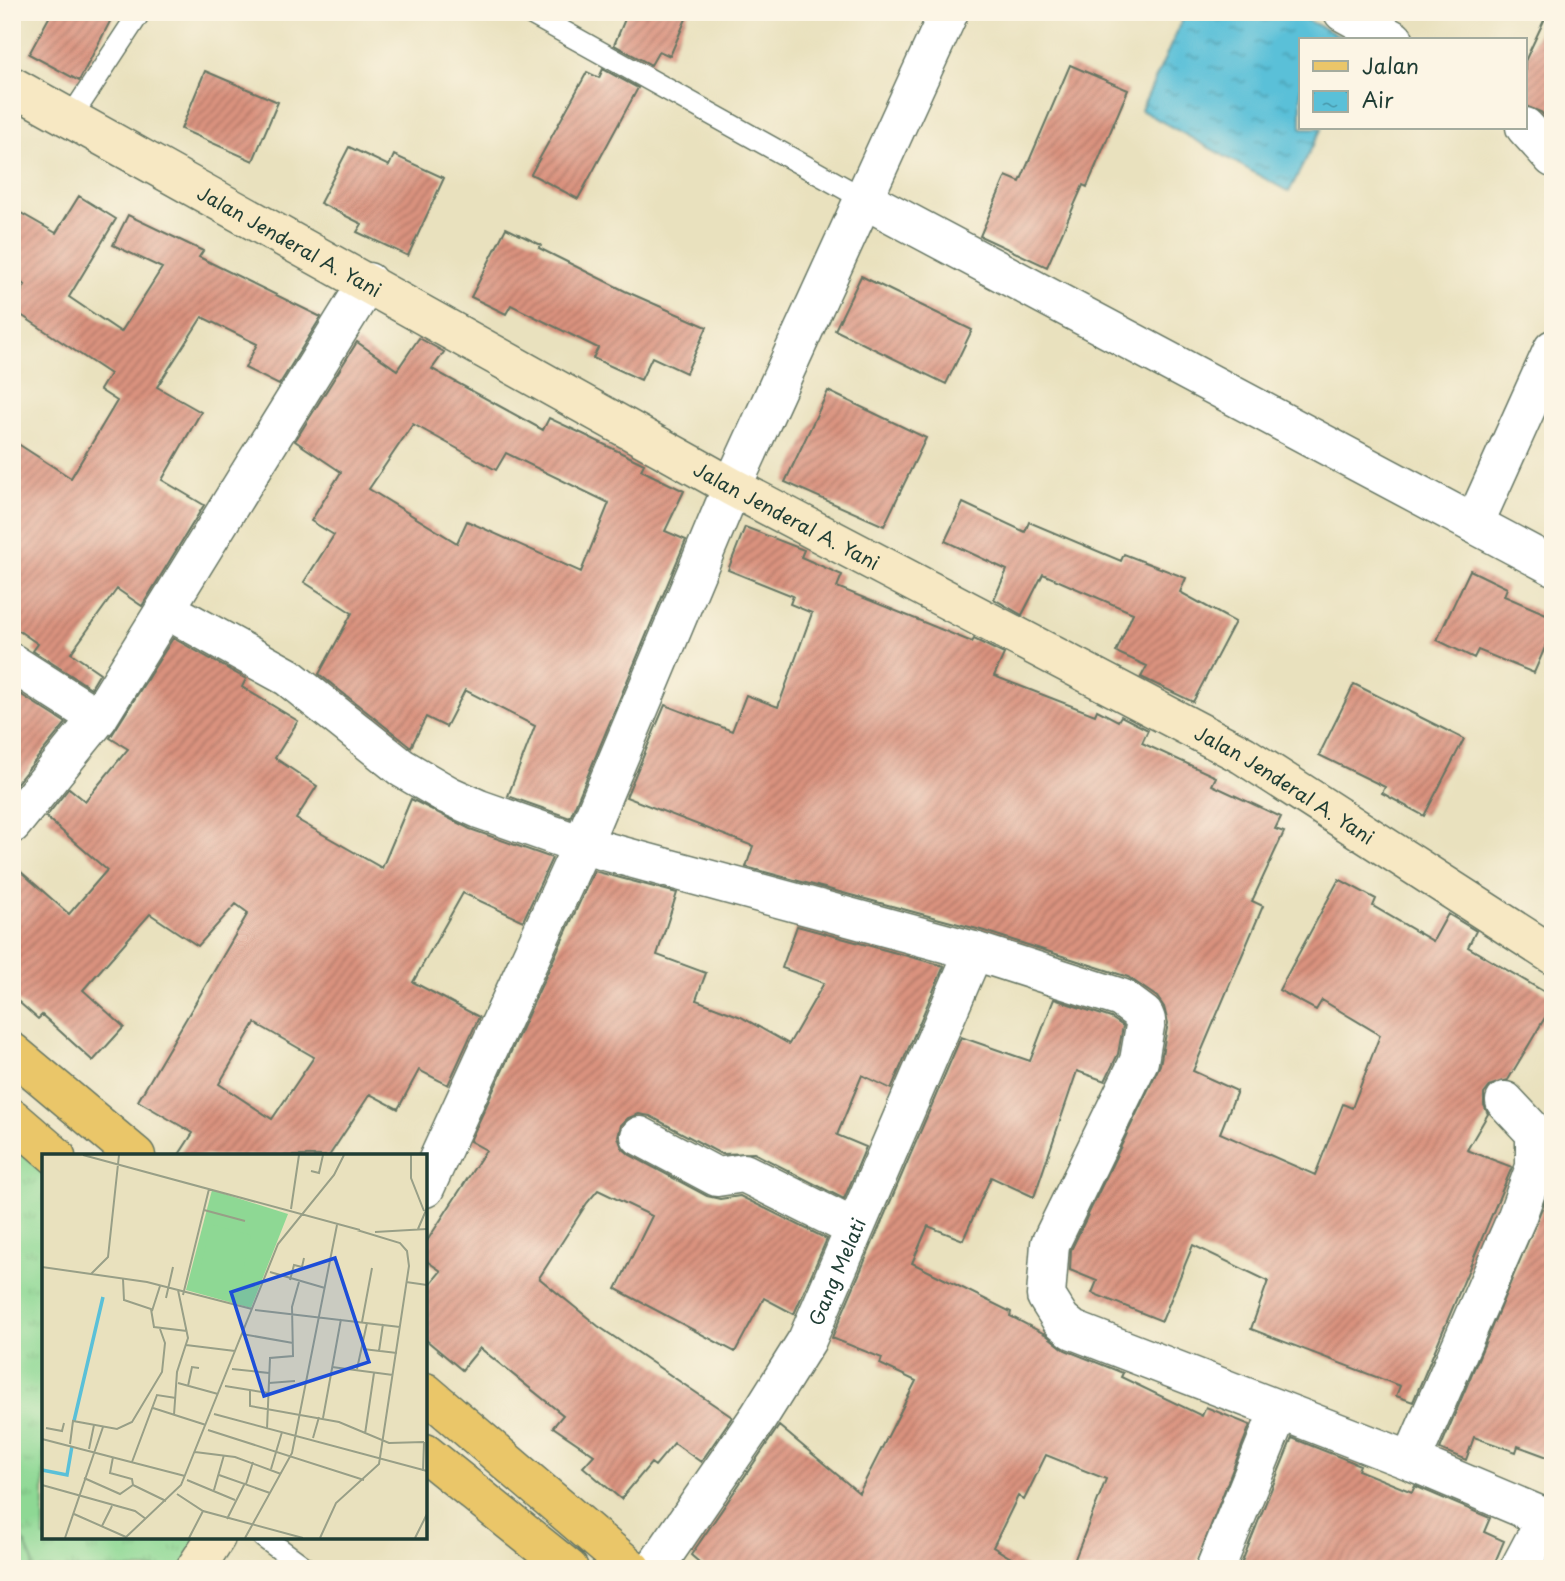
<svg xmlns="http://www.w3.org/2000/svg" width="1565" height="1581" font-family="'Playpen Sans',sans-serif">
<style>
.grass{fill:url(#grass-tufts);stroke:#568a64;stroke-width:2}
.pitch{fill:#8ed894;stroke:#568a64;stroke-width:2}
.water{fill:url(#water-ripples);stroke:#3c7e86;stroke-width:2}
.building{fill:url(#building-hatch);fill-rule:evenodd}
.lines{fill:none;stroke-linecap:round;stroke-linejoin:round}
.lane-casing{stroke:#667664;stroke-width:24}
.street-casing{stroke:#667664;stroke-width:41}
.secondary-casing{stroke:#667664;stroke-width:41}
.primary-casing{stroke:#667664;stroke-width:41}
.lane{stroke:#fff;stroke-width:21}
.street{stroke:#fff;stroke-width:38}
.secondary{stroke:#f7e8c3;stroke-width:38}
.primary{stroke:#eac669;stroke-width:38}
.labels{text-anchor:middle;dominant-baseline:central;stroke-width:5;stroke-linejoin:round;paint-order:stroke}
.street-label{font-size:19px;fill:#1f3d34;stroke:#fcf5e5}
.inset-river{fill:none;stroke:#5ac0d8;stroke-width:3.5}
.inset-road{fill:none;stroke:#989f87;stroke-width:2}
.view{fill:#1d4ed8;fill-opacity:0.15;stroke:#1d4ed8;stroke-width:3.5}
.inset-edge{fill:none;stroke:#1f3d34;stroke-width:3.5}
</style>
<defs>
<pattern id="grass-tufts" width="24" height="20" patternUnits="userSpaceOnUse" patternTransform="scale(1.75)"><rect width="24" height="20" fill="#8ed894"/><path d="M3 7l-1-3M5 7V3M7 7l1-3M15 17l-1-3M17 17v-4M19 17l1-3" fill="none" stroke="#7aba80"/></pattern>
<pattern id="water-ripples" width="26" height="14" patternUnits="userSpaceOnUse" patternTransform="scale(1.75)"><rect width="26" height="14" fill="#5ac0d8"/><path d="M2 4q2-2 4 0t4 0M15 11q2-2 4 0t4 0" fill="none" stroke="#4a9db0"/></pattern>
<pattern id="building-hatch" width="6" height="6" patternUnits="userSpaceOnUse" patternTransform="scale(1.75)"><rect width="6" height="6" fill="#da927e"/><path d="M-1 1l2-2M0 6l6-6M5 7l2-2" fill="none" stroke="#b07868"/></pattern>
</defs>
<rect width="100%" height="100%" fill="#fcf5e5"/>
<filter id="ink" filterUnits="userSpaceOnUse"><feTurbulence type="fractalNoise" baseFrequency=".0143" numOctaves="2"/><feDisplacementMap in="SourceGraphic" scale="14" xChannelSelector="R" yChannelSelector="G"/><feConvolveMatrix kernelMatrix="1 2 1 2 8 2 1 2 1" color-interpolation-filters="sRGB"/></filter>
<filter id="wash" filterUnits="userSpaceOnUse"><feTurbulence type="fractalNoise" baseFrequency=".00686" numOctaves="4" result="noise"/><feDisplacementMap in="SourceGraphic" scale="28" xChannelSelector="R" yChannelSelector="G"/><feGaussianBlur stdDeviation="1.57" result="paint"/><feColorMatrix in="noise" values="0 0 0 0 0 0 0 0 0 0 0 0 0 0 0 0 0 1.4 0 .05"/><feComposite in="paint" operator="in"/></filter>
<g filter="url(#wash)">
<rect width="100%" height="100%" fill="#e9e1be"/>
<path class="grass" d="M12 1146 44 1170V1537H213L192 1569H12Z"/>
<path class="pitch" d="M12 1515 33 1562 32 1569H12Z"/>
<path class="water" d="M1186 12H1291L1348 40H1301V128H1322L1289 192 1141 110Z"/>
<g id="blocks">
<path class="building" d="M52 12H115L79 81 29 54Z
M628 12H689L670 56 659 51 651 65 614 45Z
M1548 12H1553V125L1541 112 1525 106V61Z
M1070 65 1128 90 1087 187 1083 185 1047 267 980 236 1006 176 1020 182Z
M603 69 638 88 578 199 531 174 587 72 599 78Z
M205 71 278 102 253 161 181 129Z
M349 147 389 166 394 155 444 178 408 256 357 232 362 224 320 203Z
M79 196 116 219 69 297 121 332 162 268 113 245 128 215 203 251 199 257 321 317 279 385 245 368 257 344 202 317 157 387 201 412 162 480 204 505 142 606 117 589 71 653 100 673 91 688 33 651 38 644 12 626V440L71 478 117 401 100 390 110 374 12 309 25 285 12 278V208L56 233Z
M506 228 541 245 539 248 625 291 707 327 686 373 652 357 641 380 593 358 598 348 511 305 506 314 471 297Z
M861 276 972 330 946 384 835 330Z
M419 338 444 352 432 369 543 430 549 418 583 434 644 464 641 470 684 491 665 531 686 540 570 818 508 796 535 726 465 690 446 727 426 717 411 747 319 674 352 613 304 582 334 535 311 521 341 472 295 441 357 342 397 370ZM413 424 496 470 506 453 609 503 581 572 467 521 457 543 369 489Z
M828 391 926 438 884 526 785 482Z
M963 503 1025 532 1029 522 1121 561 1124 554 1186 578 1180 592 1235 622 1193 702 1141 677 1147 666 1116 652 1133 613 1043 574 1022 615 994 599 1007 570 945 541Z
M745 527 804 550 801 557 842 575 837 587 972 642 974 639 1004 654 994 676 1095 715 1097 710 1118 721 1121 716 1148 730 1142 743 1216 777 1212 785 1281 817 1275 829 1284 832 1252 901 1263 906 1193 1071 1237 1091 1220 1133 1315 1175 1343 1104 1352 1108 1380 1035 1322 1000 1316 1010 1279 990 1339 879 1376 899 1373 906 1433 941 1448 914 1476 931 1468 947 1553 997V1004L1508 1080 1491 1085 1484 1094V1105L1488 1114 1467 1150 1512 1167 1413 1402 1396 1396 1400 1386 1251 1329 1268 1281 1193 1245 1162 1321 1092 1293 1097 1281 1070 1270 1071 1250 1160 1065 1168 1023 1164 1007 1157 997 1128 977 981 930 746 867 753 846 626 797 665 705 732 731 746 695 778 707 812 613 790 604 793 596 728 570Z
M1470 570 1507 588 1504 596 1553 617V629L1534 673 1478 650 1474 658 1437 640Z
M173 638 246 679 242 687 298 721 275 758 317 786 296 819 382 868 411 799 470 829 552 858 523 921 463 893 413 982 479 1017 448 1085 419 1070 398 1109 370 1094 329 1156H178L193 1133 138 1101 248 913 236 904 198 946 150 914 83 990 124 1027 93 1061 42 1015 38 1019 12 996V864L69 914 107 870 46 817 69 788 85 801 128 749 110 738ZM255 1023 314 1057 272 1119 219 1084Z
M1354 684 1464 739 1424 816 1382 793 1385 787 1319 755Z
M12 689 66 723 12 789Z
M594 871 677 893 657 955 706 973 696 1000 741 1017 789 1044 824 983 782 968 797 926 944 966 891 1089 862 1075 837 1135 866 1147 844 1199 754 1153 721 1154 650 1116 639 1114 628 1118 621 1125 618 1137 622 1148 630 1155 707 1196 720 1199 740 1196 827 1239 794 1314 764 1298 735 1352 616 1289 652 1216 598 1190 587 1203 539 1278 598 1326 732 1417 701 1462 674 1443 655 1466 651 1463 621 1499 583 1467 594 1455 553 1427 563 1415 480 1348 462 1370 425 1339V1290L441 1271 425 1260V1244L486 1150 470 1141Z
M1054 999 1111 1018 1123 1026 1118 1054 1105 1081 1077 1071 1034 1197 991 1177 963 1240 928 1226 912 1263 1011 1312 1010 1316 1045 1334 1065 1350 1123 1373 1121 1377 1202 1416 1206 1407 1250 1425 1194 1569H1071L1106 1479 1046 1455 1024 1500 1018 1496 993 1547 1029 1569H707L691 1555 779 1426 859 1493 916 1381 880 1364 882 1358 832 1338 833 1335 961 1037 1030 1061Z
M1553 1182V1459L1518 1446 1516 1452 1474 1437 1466 1460 1440 1449Z
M1292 1438 1360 1465 1358 1470 1412 1492 1415 1486 1490 1518 1484 1532 1504 1541 1492 1569H1239Z"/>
</g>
</g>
<g filter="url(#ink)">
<use href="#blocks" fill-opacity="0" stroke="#667664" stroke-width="2"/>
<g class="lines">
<g class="lane-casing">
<path id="lane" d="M528 12 864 199
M71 117 140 12
M263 1537 307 1569"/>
</g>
<g class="street-casing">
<g id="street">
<path d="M1343 12 1394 40"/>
<path d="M1525 127 1553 158"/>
<path d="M864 199 1553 566"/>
<path d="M1474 524 1553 349"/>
<path d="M167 610 288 677 402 768 448 795 479 809 582 845 974 951 1121 998 1144 1015 1146 1020 1139 1061 1050 1244 1046 1296 1061 1320 1073 1330 1411 1461 1553 1521"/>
<path d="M12 663 98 718"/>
<path d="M12 824 98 718 368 282"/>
<path d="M640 1136 717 1177 744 1173 854 1228"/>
<path d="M425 1188 582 845 732 487 949 12"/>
<path d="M1411 1461 1516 1219 1535 1167V1133L1505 1101"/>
<path id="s1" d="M654 1569 758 1418 807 1340 974 951"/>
<path d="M1215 1569 1279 1411"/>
<path d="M1519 1569 1546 1518"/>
</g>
</g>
<g class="secondary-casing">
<g id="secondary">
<path id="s2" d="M12 86 732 487 1243 755 1553 955"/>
<path d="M195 1569 216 1537"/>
</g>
</g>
<g class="primary-casing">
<path id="primary" d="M12 1052 136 1156
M12 1118 56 1156
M425 1392 632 1569
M425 1453 569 1569"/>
</g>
<use href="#lane" class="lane"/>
<use href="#street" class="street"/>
<use href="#secondary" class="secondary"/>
<use href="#primary" class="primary"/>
</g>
</g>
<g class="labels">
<g class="street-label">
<text stroke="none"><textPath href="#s2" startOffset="318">Jalan Jenderal A. Yani</textPath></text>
<text stroke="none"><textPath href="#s2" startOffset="886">Jalan Jenderal A. Yani</textPath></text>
<text stroke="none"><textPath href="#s2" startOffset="1452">Jalan Jenderal A. Yani</textPath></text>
<text stroke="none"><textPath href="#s1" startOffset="350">Gang Melati</textPath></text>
</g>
</g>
<g transform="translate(42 1154)">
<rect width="385" height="385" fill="#e9e1be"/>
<path d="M170 36 246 60 209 154 144 136Z" fill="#8ed894"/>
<path d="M168 70 209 81 198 130 191 140 168 139 157 123Z" fill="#8ed894"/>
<path class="inset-river" d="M32 267 61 143M0 316 25 321 30 292"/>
<path class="inset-road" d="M41 1 318 76M369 1V24L382 57M269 17 277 19 281 1M249 55 257 1M162 56 203 67M376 75 385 54M333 78 385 75M0 113 105 128 210 155M228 118 283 134M49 120 66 103 77 1M81 125 82 146 109 155 112 173 145 177M248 126 252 111 260 113 262 104M364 128 385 131M141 141 167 35M124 144 131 113M213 156 358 173M110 157 118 132M320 168 330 114M200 180 251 189M144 191 193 197M321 195 355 199M337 197 341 170M290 213 351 221M190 215 227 219M315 215 325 169M136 229 176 240M227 229 253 227M146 232 150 213 157 214M183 232 226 239M208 236V252L297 268 347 289 382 288M111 254 164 271M172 260 385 317M132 261 135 218 146 184 136 136M281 264 299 165M4 274 20 277 22 269M225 275 228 204 251 202 250 153 257 128M166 276 322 326M323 280 332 219M271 284 277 263M0 285 143 322M28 290 31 267 75 275 90 268 120 218 123 189 118 175M47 295 52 271M153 298 193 303 239 320M71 303 68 319 90 325 91 331 124 347M90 308 115 241 134 244M229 315 240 278M381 317 382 288M177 321 228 339M42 324 78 340 91 331M145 326 193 346M204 330 211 308M0 331 93 357 104 365M172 336 182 301M135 340 161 357 261 384M32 360 84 383M185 365 203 329M60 372 70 352M23 384 61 273M83 384 139 331 236 90 292 21 302 1M147 384 161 357M203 384 250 299 295 71M278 384 294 349 337 310 367 112 365 97 358 89 315 76M373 384 385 360"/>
<path class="view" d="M293 104 327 208 222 242 189 138Z"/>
<rect width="385" height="385" class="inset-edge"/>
</g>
<rect width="1565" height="1581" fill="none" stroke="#fcf5e5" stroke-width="42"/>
<rect x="1299" y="38" width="228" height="91" fill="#fcf5e5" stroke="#a4ab9e" stroke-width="2"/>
<rect x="1313" y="61" width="35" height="10" fill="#eac669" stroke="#a4ab9e" stroke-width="2"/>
<text x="1362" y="74" font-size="21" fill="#1f3d34">Jalan</text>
<rect x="1313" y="91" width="35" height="21" fill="url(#water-ripples)" stroke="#a4ab9e" stroke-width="2"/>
<text x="1362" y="108" font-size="21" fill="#1f3d34">Air</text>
</svg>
